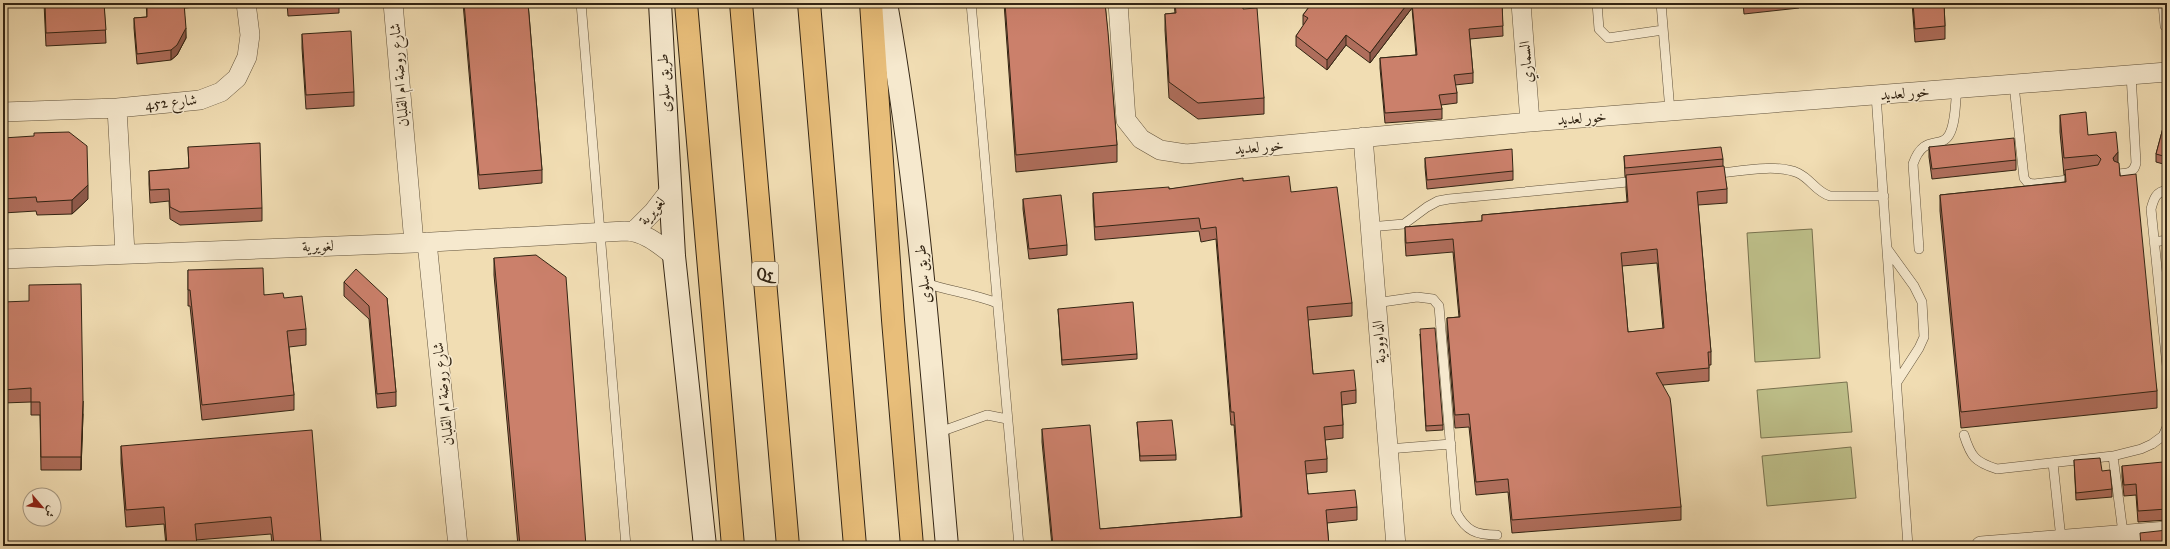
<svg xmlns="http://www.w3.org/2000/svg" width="2170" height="549" font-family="'IM FELL Great Primer',Amiri,serif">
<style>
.green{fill:#bec08a;stroke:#78724f}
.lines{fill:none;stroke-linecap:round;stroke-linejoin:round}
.lane-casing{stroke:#62533c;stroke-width:10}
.street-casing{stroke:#62533c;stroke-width:20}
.secondary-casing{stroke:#332514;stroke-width:24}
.highway-casing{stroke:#332514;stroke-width:24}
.lane{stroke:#f6e9ce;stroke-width:9}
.street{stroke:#f6e9ce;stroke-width:19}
.secondary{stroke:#f6e9ce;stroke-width:22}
.highway{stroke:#e8be7a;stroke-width:22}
.wall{fill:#af6e5c;stroke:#332514;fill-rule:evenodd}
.shaded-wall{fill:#8e5a4b;stroke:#332514}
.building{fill:#cb806b;stroke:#332514;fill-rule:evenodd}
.labels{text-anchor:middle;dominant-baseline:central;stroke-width:3;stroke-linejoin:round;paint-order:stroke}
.shield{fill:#f6e9ce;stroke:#6e604c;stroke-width:1}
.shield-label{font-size:14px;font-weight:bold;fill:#332514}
.street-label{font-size:15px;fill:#332514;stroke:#f6e9ce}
</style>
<rect width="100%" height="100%" fill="#f1ddb3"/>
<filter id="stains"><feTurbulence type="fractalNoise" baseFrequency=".005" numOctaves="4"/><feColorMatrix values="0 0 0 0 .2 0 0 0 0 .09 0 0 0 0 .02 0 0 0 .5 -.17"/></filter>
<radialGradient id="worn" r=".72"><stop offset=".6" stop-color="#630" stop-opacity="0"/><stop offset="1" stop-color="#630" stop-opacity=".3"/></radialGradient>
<path class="green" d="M1812 229 1820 358 1755 362 1747 233Z
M1847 382 1852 432 1761 438 1757 390Z
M1851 447 1856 498 1767 506 1762 456Z"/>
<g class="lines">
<g class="lane-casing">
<path id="lane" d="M581 3 626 546
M971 3 1019 546
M1597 3 1599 29 1608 38 1663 30
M1661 3 1670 111
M2163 3 2165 26
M2014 85 2024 178 2028 183 2034 184 2076 179
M1876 95 1908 546
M1712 174C1736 172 1776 163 1798 173 1811 179 1816 192 1830 196H1884
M2119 174C2128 173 2134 173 2136 163L2131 74
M2167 190C2156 192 2154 198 2151 209L2167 366
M1369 227 1404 224 1427 207 1438 201 1449 199 1638 181
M2154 242 2167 240
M1919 249 1913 164C1924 133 1940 150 1949 135 1956 123 1955 103 1957 89
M1888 250 1914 286 1922 302 1924 337 1919 348 1897 382
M925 283C949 291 974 294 997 303
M1375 303 1417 297 1433 299 1439 306 1456 512C1466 531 1476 535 1497 535
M937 433 987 415 1007 419
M1964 435C1971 457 1975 462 1997 469L2113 456 2141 449 2152 444 2163 436 2167 427
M1388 449 1451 444
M2113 456 2123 533
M2053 463 2061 539"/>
</g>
<g class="street-casing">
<path id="street" d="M393 3 414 243
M1118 3 1126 120 1141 139 1160 150 1186 154 1530 122 2167 72
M1521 3 1530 122
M117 108 125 253
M3 112 117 108 200 100 221 92 237 78 247 57 250 35 246 3
M1363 137 1396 546
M634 231 653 212 670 190
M427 242 458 546
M3 259 414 243 625 231C644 231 660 245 674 256
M1981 546 2167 531"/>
</g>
<g class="secondary-casing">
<path id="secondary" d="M660 3 674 256 705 546
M886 3C918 183 931 364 947 546"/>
</g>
<g class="highway-casing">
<path id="highway" d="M686 3 733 546
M741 3 788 546
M809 3 855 546
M871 3 893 320 912 546"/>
</g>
<use href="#lane" class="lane"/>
<use href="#street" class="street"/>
<use href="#secondary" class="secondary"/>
<use href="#highway" class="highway"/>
</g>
<path class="wall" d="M44 3H104L106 43 46 46Z
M146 3H197V7L184 8 186 38 177 55 171 60 137 64 134 28V18L147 17Z
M287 3H339V13L288 16Z
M463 3H528L542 170V183L479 189Z
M1004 3H1105L1117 145V162L1016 172Z
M1174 3H1242L1243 9 1264 98V114L1198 119 1169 98 1165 30V14L1175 13Z
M1312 3H1502L1503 36 1470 39 1473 73V83L1455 85 1457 93V103L1441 105 1442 109V119L1385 123 1380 68V58L1416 55 1412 8 1370 63 1346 45 1327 70 1296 46V36L1304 25H1303V15Z
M1743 3H1799V8L1744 14Z
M1912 3H1944L1945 26V39L1915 42Z
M302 34 354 92V106L306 109 302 48Z
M2167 113V165L2156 162V154Z
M2060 115 2088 135 2118 163 2157 391V408L1961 428 1940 211V195L2065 182V174L2064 175 2060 132Z
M3 138 88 199 72 214 37 215 36 211 3 213Z
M188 147 262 208V221L180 225 170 219 169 201 150 203 149 184V171L189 168Z
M1929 147 2016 160V170L1932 179 1929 157Z
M1624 156 1723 159V166L1727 189V203L1698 205 1711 352V365H1709V381L1663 385 1681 507V520L1512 533 1508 492 1476 495 1469 427 1455 428 1447 332V318L1459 317 1453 252 1406 256 1405 240V227L1482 221V215L1627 202 1626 189V177H1625ZM1657 263 1663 329 1628 332 1622 266Z
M1425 158 1513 171V180L1427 189 1425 167Z
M1243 181 1291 192 1352 303V316L1308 320 1313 374 1356 390V403L1342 405 1343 425V438L1325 440 1327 459V472L1306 474 1308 494 1357 507V520L1327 523 1329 546H1052L1042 442V429L1100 529 1241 517 1234 425H1231L1216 239 1201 242 1199 231 1095 240 1093 206V193L1169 189Z
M1023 199 1067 245V255L1029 259 1023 209Z
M494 258 586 546H518L494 275Z
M188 270 264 295 284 298 306 329V345L289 347 294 395V410L202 420 190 306H188Z
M344 282 387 298 396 392V406L377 408 369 319 344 296Z
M3 302 83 414 81 470H41L40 415H31V402L3 403Z
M1058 309 1137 354V359L1062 365Z
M1420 334 1443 425V430L1426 431Z
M1137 422 1176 455V460L1140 461Z
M121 446 321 541V546H272L271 534 196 540 197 546H166L164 524 126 527 121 463Z
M2074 460 2102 471 2112 489V497L2076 500Z
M2122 466 2165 491H2167V520L2138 522 2136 495 2124 496 2122 477Z"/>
<path class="shaded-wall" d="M1408 3H1412V8L1370 63V53Z
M186 28V38L177 55 171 60V50Z
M1346 35V45L1327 70V60Z
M2118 152V168L2113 174V158Z
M88 185V199L72 214V200Z
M83 401V414L81 470V457Z"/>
<path class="building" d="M45 3H104L106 30 46 33Z
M147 3H184L186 28 177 45 171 50 137 54 134 18 147 17Z
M464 3H528L542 170 479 175Z
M1005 3H1105L1108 32 1117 145 1016 155Z
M1175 3H1242L1243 9 1257 8 1264 98 1198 103 1169 82 1165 14 1176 13Z
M1312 3H1408L1370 53 1346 35 1327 60 1296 36 1308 18 1303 15Z
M1412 3H1502L1503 26 1469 29 1473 73 1454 75 1457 93 1439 95 1442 109 1385 113 1380 58 1417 55Z
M1744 3H1760L1744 5Z
M1913 3H1944L1945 26 1915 29Z
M351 31 354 92 306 95 302 34Z
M2086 112 2088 135 2116 132 2118 152 2113 158 2114 161 2119 163 2120 176 2136 174 2157 391 1961 412 1940 195 2066 182 2065 170 2098 165 2101 159 2097 155 2064 158 2060 115Z
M2167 113V157L2156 154Z
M69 132 87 146 88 185 72 200 37 202 36 197 3 199V138L34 136V133Z
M2014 138 2016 160 1932 169 1929 147Z
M260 143 262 208 180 212 170 207 169 189 150 190 149 171 189 168 188 147Z
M1721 147 1723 159 1625 168 1624 156Z
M1512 149 1513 171 1427 180 1425 158Z
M1724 166 1727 189 1697 192 1711 352H1708L1709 368 1656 373 1670 398 1671 405 1681 507 1512 520 1508 479 1476 482 1469 414 1455 415 1447 318 1460 317 1453 239 1406 243 1405 227 1482 221V215L1628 202 1626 175ZM1657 249 1664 328 1628 332 1621 253Z
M1289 176 1291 192 1337 187 1352 303 1307 307 1313 374 1354 370 1356 390 1341 392 1343 425 1324 427 1327 459 1305 461 1308 494 1355 490 1357 507 1326 510 1329 546H1053L1042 429 1090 425 1100 529 1242 517 1234 412H1231L1216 227 1201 229 1199 218 1095 227 1093 193 1169 187V189L1243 178V181Z
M1061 195 1067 245 1029 249 1023 199Z
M536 255 566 277 586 546H520L494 258Z
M263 268 264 295 283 293 284 298 302 296 306 329 287 331 294 395 202 405 190 290H188V270Z
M356 269 387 298 396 392 377 394 369 306 344 282Z
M81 284 83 401 81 457H41L40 402H31V388L3 390V302L29 301V285Z
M1133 302 1137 354 1062 360 1058 309Z
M1435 328 1443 425 1426 426 1420 329Z
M1172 420 1176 455 1140 456 1137 422Z
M312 430 321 541 274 545 271 517 195 524 197 546H167L164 507 126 510 121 446Z
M2100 458 2102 471 2110 470 2112 489 2076 493 2074 460Z
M2163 462 2165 491H2167V509L2138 511 2136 484 2124 485 2122 466Z
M2167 530V546H2141L2140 533Z"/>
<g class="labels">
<rect class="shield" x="752" y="262" width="26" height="24" rx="3"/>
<g class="shield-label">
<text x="765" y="274">Q5</text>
</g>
<g class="street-label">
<text transform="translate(1526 62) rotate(-95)">السماري</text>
<text transform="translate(399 75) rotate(-95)">شارع روضة ام القلبان</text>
<text transform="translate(664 83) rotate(-93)">طريق سلوى</text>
<text transform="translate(1905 93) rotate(-4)">خور لعديد</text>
<text transform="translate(171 102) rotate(-6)">شارع 452</text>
<text transform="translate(1582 118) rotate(-4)">خور لعديد</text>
<text transform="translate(1259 147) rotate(-5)">خور لعديد</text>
<text transform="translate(652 211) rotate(-49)">لغويرية</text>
<text transform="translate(318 246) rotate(-2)">لغويرية</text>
<text transform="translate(923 274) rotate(-96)">طريق سلوى</text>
<text transform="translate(1379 342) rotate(-95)">الداوودية</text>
<text transform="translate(443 394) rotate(-96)">شارع روضة ام القلبان</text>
</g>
</g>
<rect width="2170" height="549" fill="none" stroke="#f1ddb3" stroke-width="16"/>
<rect x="4" y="4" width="2162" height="541" fill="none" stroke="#332514" stroke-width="2"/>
<rect x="8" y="8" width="2154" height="533" fill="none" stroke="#332514"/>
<g transform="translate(42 507) rotate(118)"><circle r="19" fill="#f6e9ce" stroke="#a89b84"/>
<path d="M0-3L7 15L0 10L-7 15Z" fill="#8f2418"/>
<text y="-6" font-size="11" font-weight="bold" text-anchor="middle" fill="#332514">ش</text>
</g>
<rect width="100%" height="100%" filter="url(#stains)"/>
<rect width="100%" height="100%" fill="url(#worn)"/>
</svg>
